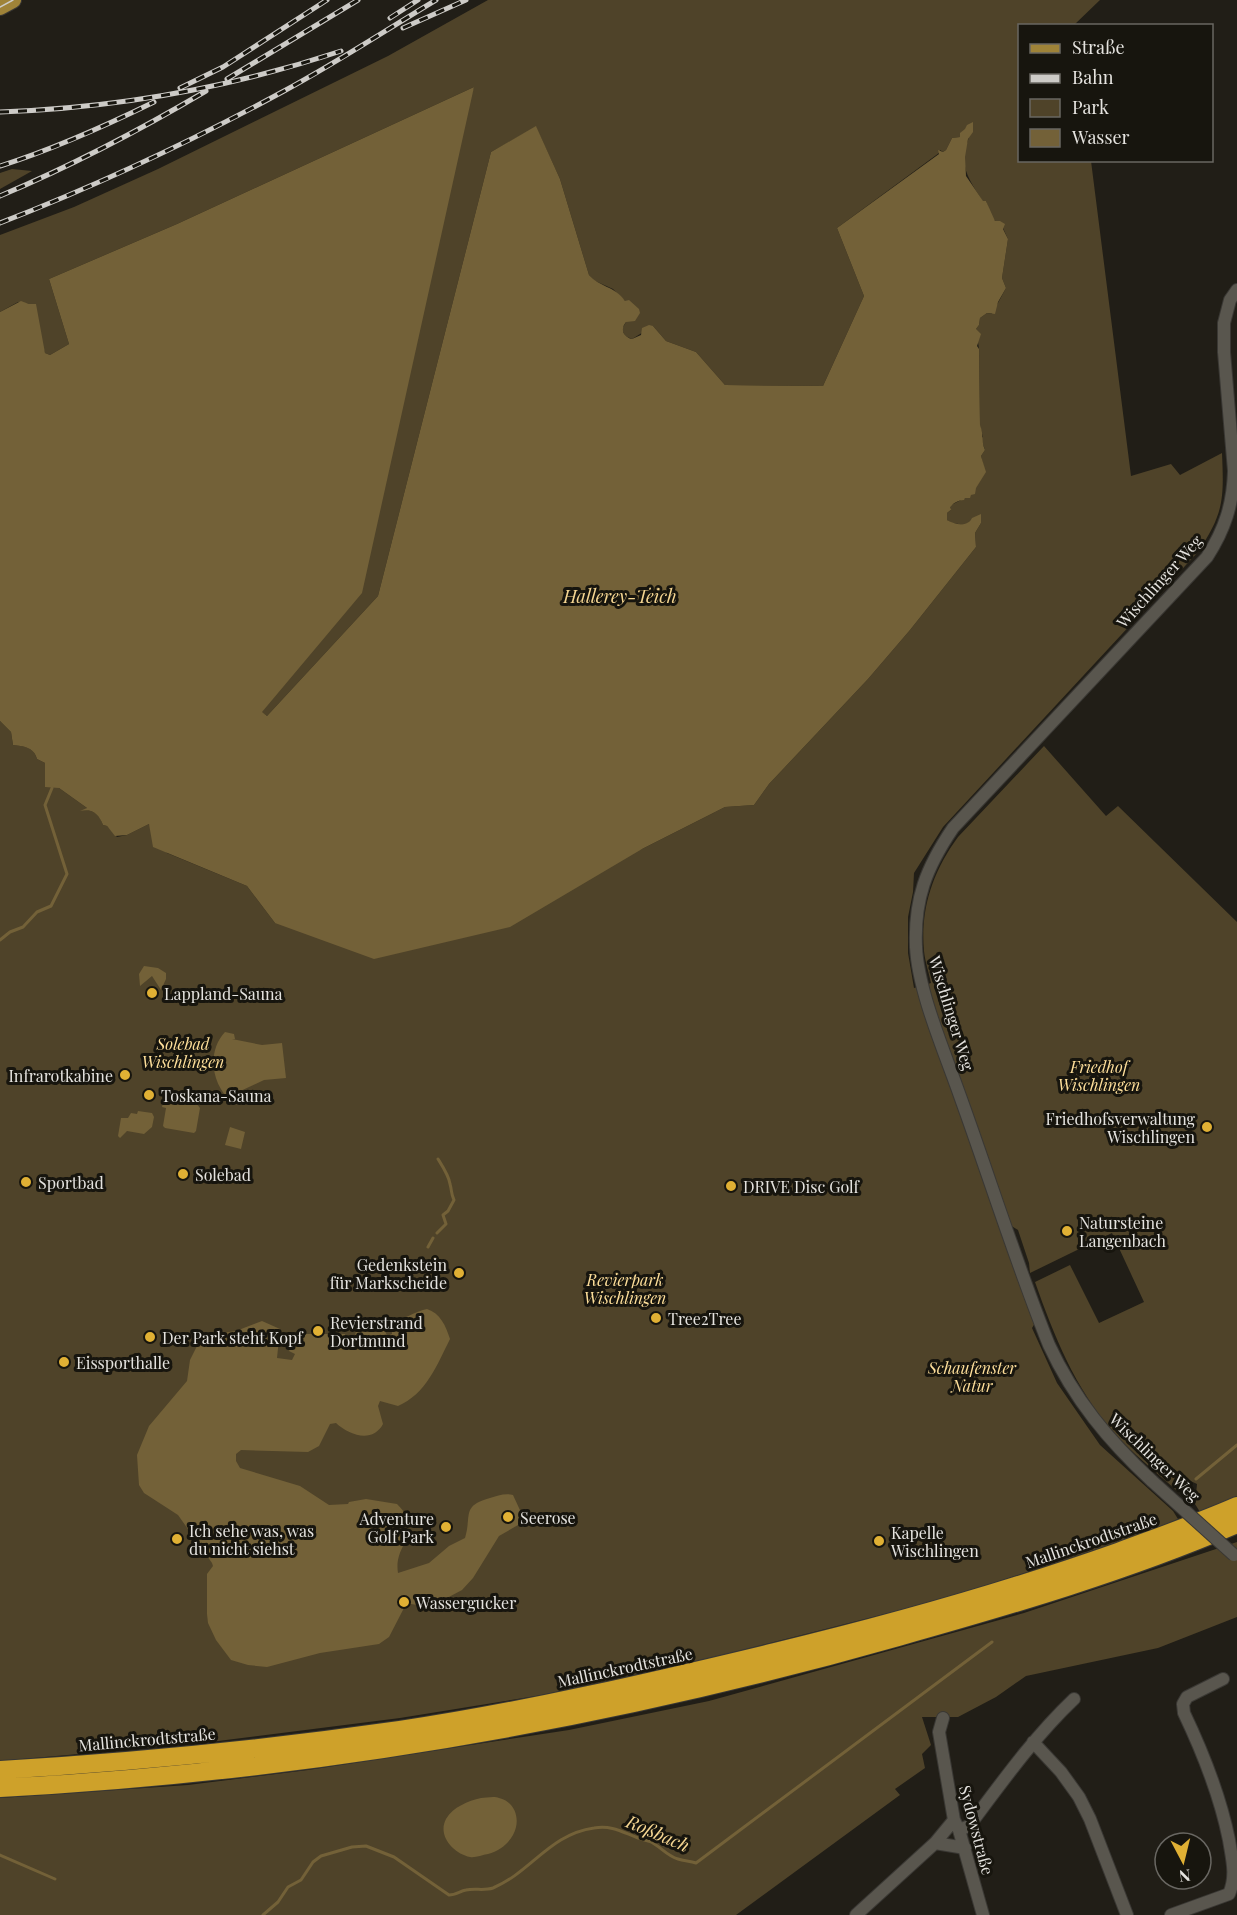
<svg xmlns="http://www.w3.org/2000/svg" width="1237" height="1915" font-family="'Playfair Display',serif">
<style>
.green{fill:#4f4329}
.water{fill:#736138}
.lines{fill:none;stroke-linecap:round;stroke-linejoin:round}
.stream{stroke:#736138;stroke-width:3}
.minor-casing{stroke:#3a3834;stroke-width:14}
.major-casing{stroke:#3a3834;stroke-width:18}
.highway-casing{stroke:#3a3834;stroke-width:20}
.minor{stroke:#59564e;stroke-width:12}
.major{stroke:#9f8338;stroke-width:16}
.highway{stroke:#cea12a;stroke-width:18}
.tram{stroke:#cdcbc7;stroke-width:1.5}
.rail-casing{stroke:#cdcbc7;stroke-width:5}
.rail{stroke:#17150e;stroke-width:3;stroke-dasharray:9;stroke-linecap:butt}
.minor-bridge-casing{stroke:#3a3834;stroke-width:14;stroke-linecap:butt}
.minor-bridge{stroke:#59564e;stroke-width:12}
.poi-dot{fill:#e0b034;stroke:#17150e;stroke-width:2}
.labels{text-anchor:middle;dominant-baseline:central;stroke-width:6;stroke-linejoin:round;paint-order:stroke}
.street-label{font-size:16px;fill:#e5e3df;stroke:#17150e}
.poi-label{font-size:16px;fill:#e5e3df;stroke:#17150e;text-anchor:start}
.park-label{font-size:16px;font-style:italic;fill:#fedf9a;stroke:#17150e}
.water-label{font-size:18px;font-style:italic;fill:#f4d591;stroke:#17150e}
</style>
<rect width="100%" height="100%" fill="#211e17"/>
<path class="green" d="M488 0H1100L1074 25 1020 26V160L1091 161 1131 476 1171 464 1180 475 1222 453C1224 499 1224 513 1198 552L943 827 914 873 913 892 908 917V953L914 988 931 983C929 972 925 962 924 951 920 909 933 871 958 837L1044 746 1106 816 1118 806 1237 922V1496L1200 1512 1195 1504 1197 1484 1184 1478V1486L1177 1491C1156 1472 1132 1453 1113 1432 1075 1388 1054 1336 1035 1282L1070 1265 1099 1323 1144 1302 1112 1233 1030 1273 1029 1263 1018 1230 1005 1222 1038 1318 1032 1328 1057 1383 1100 1445 1173 1511 1178 1519 1146 1533 948 1598 706 1659 542 1695 400 1718 202 1743 0 1761V721L11 732 13 745C24 746 34 747 37 759L45 763 59 788 87 808 86 810C96 811 100 816 103 825L107 826 117 837 127 835 149 824 167 853 247 886 275 923 642 849 725 807 754 805 769 784 868 679 910 630 976 547 975 533 981 523V515L966 525 951 523 947 520V513L952 509 950 508 951 505 971 495 985 472 981 456 985 450 981 438 983 437 980 426 979 349 976 329 979 325 980 318 987 313 992 314 1006 288 1002 278 1008 239 1003 228 992 218 986 201 983 202C970 180 958 168 968 140 970 133 973 131 973 123L961 134V137L952 138 946 150 943 152 940 150 939 153 837 228 864 296 823 386 725 385 696 352 666 341 653 326 632 339 625 336 622 329 626 322 625 301 613 289 593 280 589 275 560 179 536 127 491 152 378 596 267 716 261 712 474 87 177 224 49 279 69 344 50 355 45 353 29 304 18 302 0 312V235L74 207 158 169 388 56Z
M12 169 32 171 0 189V173Z
M1237 1542V1617L1158 1648 1026 1676 996 1697 958 1717H922L931 1745 922 1754 925 1768 895 1789 900 1795 736 1915H0V1798L188 1785 308 1770 569 1730 709 1701 1024 1613Z"/>
<path class="water" d="M474 87 362 593 262 712 267 716 378 596 491 152 536 126 560 179 589 275C599 287 615 286 625 301L629 300 639 309 640 313 635 321 626 322C620 329 623 337 632 339L641 335 642 328 649 325 653 326 666 341 696 352 725 385 823 386 864 296 837 228 939 154 938 150 943 152 946 150 952 138 960 137V133L965 129 967 125 973 122V132L968 139 965 157 966 176 983 201H986L995 221H1000L1005 224 1003 229 1008 239 1002 278 1006 288 998 302 995 314 987 313 980 318 979 325 976 329 981 334 977 346 979 349 980 425C984 435 981 441 985 450L981 456 986 472 976 488 975 494 971 495 970 498H965L964 500C959 500 952 503 950 508L952 509 947 513V520C955 525 968 527 972 518L981 514V523L975 533 976 547 910 630 868 679 769 784 754 805 725 807 642 849 510 927 374 959 275 923 247 886 153 847 149 824 127 835 115 836 107 826 103 825C99 814 92 808 80 811L87 808 59 788 45 787V763L37 759C34 747 23 746 13 745L11 732 0 721V312L21 301 29 304H36L45 353 50 355 69 344 49 279 177 224Z
M144 966 158 968 166 973V979L161 990 152 976 140 986 139 974Z
M225 1032 234 1034 235 1039H232L262 1045 282 1043 286 1078 264 1080 234 1094 240 1093 241 1096 237 1101H231C211 1084 207 1051 225 1032Z
M166 1091 185 1094 190 1101 193 1099 200 1108 196 1131 194 1133 165 1128 163 1126 166 1108 162 1107Z
M138 1111 152 1113 154 1117 152 1127 144 1134 127 1131 120 1138 118 1136 121 1118H128L131 1113 137 1114Z
M230 1127 245 1132 241 1149 225 1145Z
M427 1309C440 1313 446 1326 450 1339 437 1365 426 1394 398 1406L380 1401 378 1406 383 1424C373 1443 350 1436 336 1423L330 1424 319 1446 308 1452 241 1450 236 1454V1461L240 1468 300 1486 329 1505 348 1504 349 1502 366 1499 397 1504C427 1534 393 1542 398 1573L429 1563 449 1546 465 1538C472 1515 461 1506 490 1498 497 1496 505 1493 513 1495L525 1521 499 1536 473 1578 462 1590 430 1607 411 1604 404 1608 389 1637 379 1644 320 1653 267 1667 248 1665 231 1660 216 1640 208 1623 207 1614V1574L213 1566 212 1563 178 1515 144 1493 139 1485 137 1455 149 1426 187 1381 190 1360 200 1340 209 1335 236 1331 262 1321 280 1329 277 1358 292 1360 295 1354 289 1351 295 1334H345L347 1348H353L357 1325 381 1321 387 1336 392 1334 391 1321C405 1320 413 1312 427 1309Z
M481 1798C486 1798 494 1796 499 1798 516 1802 521 1821 513 1835 507 1845 499 1851 488 1854 482 1855 475 1858 470 1857 454 1854 437 1836 446 1819 453 1807 468 1801 481 1798Z"/>
<g class="lines">
<path class="stream" d="M0 940 10 932 23 927 37 912 51 906 67 874 45 805 52 788
M437 1233 446 1224 443 1215 448 1211 454 1200C451 1194 452 1191 450 1184 449 1176 443 1167 438 1159
M428 1247 433 1238
M1196 1479 1237 1445
M0 1855 55 1879
M263 1915 278 1902 288 1887 301 1880 313 1862 321 1856 352 1847 366 1846 394 1857 449 1895C456 1895 460 1891 466 1890 475 1888 484 1891 493 1888 531 1872 550 1834 594 1828 612 1825 622 1832 638 1838 642 1840 647 1840 651 1842 661 1847 667 1856 678 1859 684 1861 690 1861 696 1863L992 1642"/>
<g class="minor-casing">
<path id="minor" d="M1152 1481C1109 1441 1074 1399 1049 1345 1016 1263 990 1179 960 1096 945 1053 918 991 916 947 914 899 926 868 953 828L1207 557C1225 529 1233 504 1234 471L1224 352V323L1230 300 1237 290
M943 1718 939 1732 954 1820 959 1830 983 1915
M1033 1742 1061 1772 1079 1797 1090 1819 1127 1915
M959 1830 969 1826C1002 1782 1034 1737 1074 1699
M935 1843 965 1848
M856 1915 935 1843 954 1820
M1171 1915 1229 1894C1237 1876 1232 1859 1229 1840 1220 1795 1204 1755 1184 1713L1183 1704 1187 1697 1223 1679"/>
</g>
<g class="major-casing">
<path id="major" d="M0 7 13 0"/>
</g>
<g class="highway-casing">
<path id="highway" d="M0 1770C134 1762 267 1749 400 1730 526 1711 651 1682 775 1652 891 1624 1005 1592 1118 1552 1158 1537 1198 1523 1237 1506
M0 1788C303 1772 606 1720 898 1637 1012 1605 1128 1571 1237 1524"/>
</g>
<use href="#minor" class="minor"/>
<use href="#major" class="major"/>
<use href="#highway" class="highway"/>
<path class="tram" d="M0 7 13 0"/>
<g class="rail-casing">
<path id="rail" d="M390 18 418 0
M403 28 466 0
M227 79 358 0
M180 88 223 67 327 0
M0 112C116 108 230 88 341 51
M0 166C54 149 103 127 154 102
M0 196C71 166 140 130 206 91
M0 223C98 185 192 141 284 91 336 63 386 30 436 0"/>
</g>
<use href="#rail" class="rail"/>
<g class="minor-bridge-casing">
<path id="minor-bridge" d="M1152 1481 1234 1555"/>
</g>
<use href="#minor-bridge" class="minor-bridge"/>
</g>
<g class="poi-dot">
<circle cx="152" cy="993" r="6"/>
<circle cx="125" cy="1075" r="6"/>
<circle cx="149" cy="1095" r="6"/>
<circle cx="1207" cy="1127" r="6"/>
<circle cx="183" cy="1174" r="6"/>
<circle cx="26" cy="1182" r="6"/>
<circle cx="731" cy="1186" r="6"/>
<circle cx="1067" cy="1231" r="6"/>
<circle cx="459" cy="1273" r="6"/>
<circle cx="656" cy="1318" r="6"/>
<circle cx="318" cy="1331" r="6"/>
<circle cx="150" cy="1337" r="6"/>
<circle cx="64" cy="1362" r="6"/>
<circle cx="508" cy="1517" r="6"/>
<circle cx="446" cy="1527" r="6"/>
<circle cx="177" cy="1539" r="6"/>
<circle cx="879" cy="1541" r="6"/>
<circle cx="404" cy="1602" r="6"/>
</g>
<g class="labels">
<g class="street-label">
<text transform="translate(1159 581) rotate(-48)">Wischlinger Weg</text>
<text transform="translate(952 1013) rotate(73)">Wischlinger Weg</text>
<text transform="translate(1155 1457) rotate(44)">Wischlinger Weg</text>
<text transform="translate(1091 1540) rotate(-19)">Mallinckrodtstraße</text>
<text transform="translate(625 1667) rotate(-12)">Mallinckrodtstraße</text>
<text transform="translate(147 1739) rotate(-5)">Mallinckrodtstraße</text>
<text transform="translate(977 1830) rotate(75)">Sydowstraße</text>
</g>
<g class="poi-label">
<text x="164" y="993">Lappland-Sauna</text>
<text x="113" y="1075" text-anchor="end">Infrarotkabine</text>
<text x="161" y="1095">Toskana-Sauna</text>
<text x="1195" y="1118" text-anchor="end">Friedhofsverwaltung<tspan x="1195" dy="18">Wischlingen</tspan></text>
<text x="195" y="1174">Solebad</text>
<text x="38" y="1182">Sportbad</text>
<text x="743" y="1186">DRIVE Disc Golf</text>
<text x="1079" y="1222">Natursteine<tspan x="1079" dy="18">Langenbach</tspan></text>
<text x="447" y="1264" text-anchor="end">Gedenkstein<tspan x="447" dy="18">für Markscheide</tspan></text>
<text x="668" y="1318">Tree2Tree</text>
<text x="330" y="1322">Revierstrand<tspan x="330" dy="18">Dortmund</tspan></text>
<text x="162" y="1337">Der Park steht Kopf</text>
<text x="76" y="1362">Eissporthalle</text>
<text x="520" y="1517">Seerose</text>
<text x="434" y="1518" text-anchor="end">Adventure<tspan x="434" dy="18">Golf Park</tspan></text>
<text x="189" y="1530">Ich sehe was, was<tspan x="189" dy="18">du nicht siehst</tspan></text>
<text x="891" y="1532">Kapelle<tspan x="891" dy="18">Wischlingen</tspan></text>
<text x="416" y="1602">Wassergucker</text>
</g>
<g class="park-label">
<text x="183" y="1043">Solebad<tspan x="183" dy="18">Wischlingen</tspan></text>
<text x="1099" y="1066">Friedhof<tspan x="1099" dy="18">Wischlingen</tspan></text>
<text x="625" y="1279">Revierpark<tspan x="625" dy="18">Wischlingen</tspan></text>
<text x="972" y="1367">Schaufenster<tspan x="972" dy="18">Natur</tspan></text>
</g>
<g class="water-label">
<text x="620" y="596">Hallerey-Teich</text>
<text transform="translate(658 1833) rotate(23)">Roßbach</text>
</g>
</g>
<rect x="1018" y="24" width="195" height="138" fill="#17150e" stroke="#696762" stroke-width="1.5"/>
<rect x="1030" y="44" width="30" height="9" fill="#9f8338" stroke="#696762" stroke-width="1.5"/>
<text x="1072" y="54" font-size="18" fill="#e5e3df">Straße</text>
<rect x="1030" y="74" width="30" height="9" fill="#cdcbc7" stroke="#696762" stroke-width="1.5"/>
<text x="1072" y="84" font-size="18" fill="#e5e3df">Bahn</text>
<rect x="1030" y="99" width="30" height="18" fill="#4f4329" stroke="#696762" stroke-width="1.5"/>
<text x="1072" y="114" font-size="18" fill="#e5e3df">Park</text>
<rect x="1030" y="129" width="30" height="18" fill="#736138" stroke="#696762" stroke-width="1.5"/>
<text x="1072" y="144" font-size="18" fill="#e5e3df">Wasser</text>
<g transform="translate(1183 1861) rotate(173)"><circle r="28" fill="#17150e" stroke="#696762" stroke-width="1.5"/>
<path d="M0-4.5L10 22L0 15L-10 22Z" fill="#e0b034"/>
<text y="-9" font-size="16" font-weight="bold" text-anchor="middle" fill="#e5e3df">N</text>
</g>
</svg>
